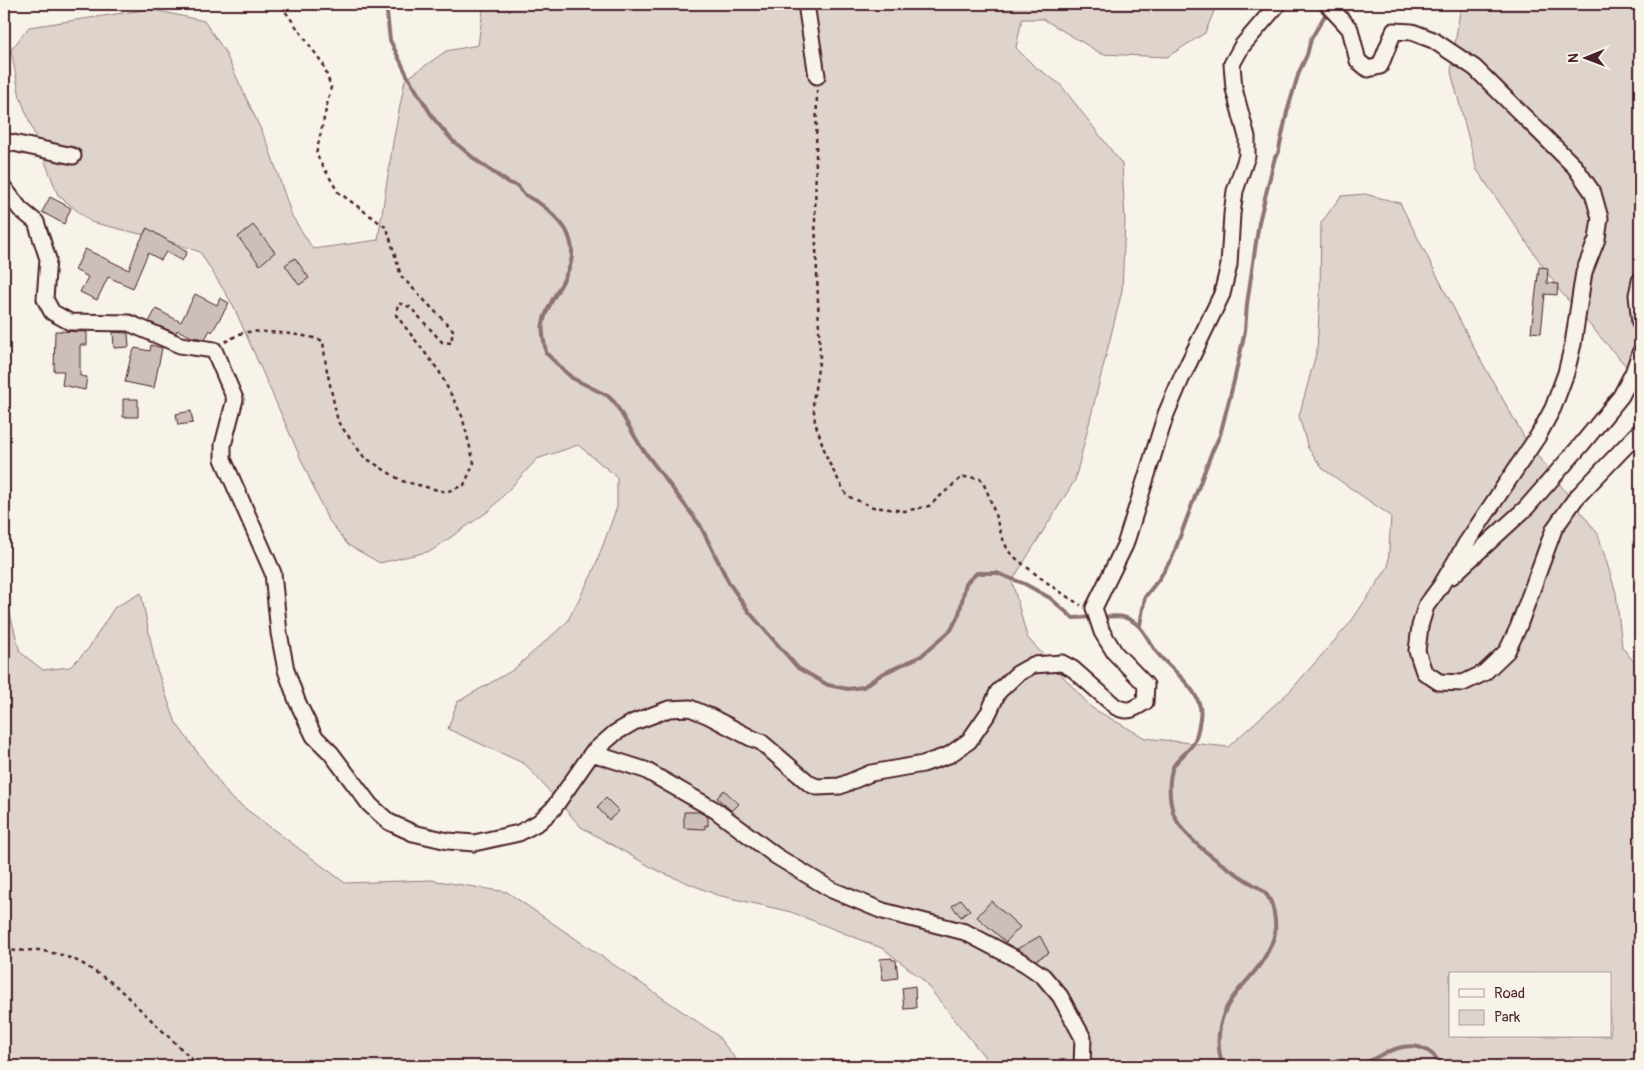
<svg xmlns="http://www.w3.org/2000/svg" width="1644" height="1070" font-family="Pangolin,sans-serif">
<style>
.green{fill:#ded4cc;stroke:#947a7c;fill-rule:evenodd}
.lines{fill:none;stroke-linecap:round;stroke-linejoin:round}
.stream{stroke:#8e7275;stroke-width:4}
.building{fill:#ccbfb9;stroke:#4a1f2b}
.minor-casing{stroke:#4a1f2b;stroke-width:19}
.path{stroke:#4a1f2b;stroke-width:2.5;stroke-dasharray:4 4;stroke-linecap:butt}
.minor{stroke:#f7f3e8;stroke-width:15}
</style>
<rect width="100%" height="100%" fill="#f7f3e8"/>
<filter id="ink" filterUnits="userSpaceOnUse"><feTurbulence type="fractalNoise" baseFrequency=".02" numOctaves="2"/><feDisplacementMap in="SourceGraphic" scale="10" xChannelSelector="R" yChannelSelector="G"/><feConvolveMatrix kernelMatrix="1 2 1 2 8 2 1 2 1" color-interpolation-filters="sRGB"/></filter>
<g filter="url(#ink)">
<path class="green" d="M484 4H889L904 9 932 4H1217L1205 33 1167 57 1102 54 1043 19H1022L1016 48 1034 66 1060 84 1122 164 1125 220 1122 291 1075 480 1012 581 1027 637 1092 708 1145 738 1228 747 1290 691 1350 623 1388 567 1391 516 1323 469 1308 448 1299 416 1317 350 1320 294 1321 223 1341 196 1365 194 1400 203 1474 348 1527 442 1598 534 1616 593 1622 647 1634 662 1640 660V1066H992L922 979 884 949 791 912 717 895 658 871 581 827 525 764 448 729 457 702 513 670 567 622 593 572 617 507V477L578 445 537 459 490 510 431 551 380 563 348 545 327 518 233 305 200 252 165 240 91 222 58 195 20 97 11 50 29 27 150 9 204 21 224 50 268 145 292 216 313 249 378 240 393 142 405 80 446 51 478 45ZM1450 974H1610V1036H1450Z
M1461 4H1640V382L1560 291 1477 170 1451 72Z
M4 591 20 652 43 670 70 667 88 649 114 608 141 593 156 667 176 723 230 797 345 883 431 880 507 892 717 1035 741 1066H4Z"/>
<g class="lines">
<path class="stream" d="M386 4 390 40 408 77 434 119 452 140 477 161 509 183 518 186C522 196 534 199 542 205 550 211 561 222 566 230 586 268 551 288 543 323 541 332 545 344 546 353L572 378 608 396 615 403 641 447 700 525 729 583 749 612 798 668 828 685 848 689 863 687 882 674 921 656 951 630 959 614 966 583 977 573H997L1025 584 1050 598 1073 618 1094 617
M1101 617C1107 617 1117 615 1123 617 1143 622 1147 641 1158 654 1171 669 1196 687 1200 707 1202 715 1197 738 1193 744 1188 752 1177 759 1173 767 1168 780 1169 799 1173 812 1181 838 1224 866 1246 880 1252 884 1261 888 1265 893 1274 902 1276 921 1275 932 1274 940 1270 947 1267 953 1259 969 1248 979 1237 992 1219 1013 1214 1041 1223 1066
M1140 625 1145 597 1159 579 1172 558 1211 454 1220 435 1234 381 1245 331 1247 304 1259 222 1275 157 1278 154 1287 112 1299 72 1307 55 1311 39 1328 10
M1360 1066C1388 1051 1420 1030 1442 1066"/>
</g>
<path class="building" d="M50 197 71 208 64 224 42 212Z
M253 225 275 252 260 265 238 237Z
M147 228 187 252 182 261 166 252 161 260 148 253 133 288 108 277 97 300 80 292 88 277 75 270 85 249 129 270 137 247Z
M295 258 309 278 299 285 285 265Z
M1539 267 1548 268 1547 283 1558 284 1557 295 1545 294 1541 333 1531 332Z
M195 294 217 305 220 298 229 303 212 332 210 330 205 339 192 337 177 330 176 333 149 322 156 309 181 322Z
M55 331 87 332V345H80V376L87 377 85 390 62 385 64 371H54Z
M113 332 128 333 129 347 114 348Z
M151 345 162 348 154 388 125 382 131 356 135 348 150 351Z
M123 399H138V417H123Z
M191 411 193 423 178 425 176 414Z
M724 790 739 804 732 811 717 798Z
M606 798 619 811 609 820 597 807Z
M684 812H699L708 817V826L705 825V829L684 828Z
M961 899 970 910 961 917 952 906Z
M991 901 1020 927 1006 942 977 917Z
M1040 936 1049 953 1036 960 1017 949Z
M892 958V960H896L898 978 883 980 880 959Z
M915 986 916 1008 904 1009 902 988Z"/>
<g class="lines">
<g class="minor-casing">
<path id="minor" d="M806 4 817 76
M1327 4 1350 29 1358 61 1368 69 1380 66 1394 31 1412 32 1433 40 1475 68 1575 167 1593 193 1600 218 1597 239 1584 272 1573 344 1566 373 1553 408 1538 436 1465 545 1440 587 1426 606 1420 626 1417 651 1424 672 1439 682 1463 683 1484 673 1507 651 1518 628 1554 529 1576 498 1640 431
M4 141 73 156
M4 188 20 209 36 222 48 259 45 299 52 312 70 322 129 323 180 345 214 350 235 399 223 445V459L273 573 279 633 286 670 297 701 314 736 331 753 370 805 389 822 413 833 448 841 474 843 519 833 539 822 553 809 592 753 615 733 634 722 669 709 690 708 709 716 751 738 761 742 810 784 817 787 840 786 871 773 923 764 949 755 969 741 989 712 998 692 1017 674 1033 665 1062 663 1073 669 1116 707C1128 713 1134 709 1145 702L1146 685 1115 653 1102 632 1094 608 1125 545 1166 414 1181 379 1222 294 1229 265 1232 214 1235 191 1247 156V137L1234 89 1232 64 1242 46 1278 4
M1640 281 1637 295 1640 323
M1452 576 1526 508 1582 444 1621 396 1633 373 1640 353
M592 753 645 770 715 810 776 856 832 890 883 911 965 932 1024 963 1043 976 1060 996 1083 1038 1082 1066"/>
</g>
<path class="path" d="M817 90 815 219 820 356 813 401 815 422 828 461 847 496 873 507 905 511 929 506 962 477 980 478C994 500 996 527 1008 550 1012 558 1070 600 1081 605
M225 342C232 338 240 333 247 332 261 330 311 335 323 341L326 366 338 422 364 457 402 481 446 492 464 485 474 463 462 416 439 371 396 315 398 303 410 307 442 342 451 343 453 330 401 276 387 228 338 192 316 154 331 87 323 64 280 4
M4 951 39 950 62 955 80 962 114 984 199 1066"/>
<use href="#minor" class="minor"/>
</g>
</g>
<rect width="1644" height="1070" fill="none" stroke="#f7f3e8" stroke-width="20"/>
<rect x="10" y="10" width="1624" height="1050" fill="none" stroke="#4a1f2b" stroke-width="2" filter="url(#ink)"/>
<rect x="1449" y="972" width="162" height="65" fill="#f7f3e8" stroke="#b29e9c"/>
<rect x="1459" y="989" width="25" height="8" fill="#f7f3e8" stroke="#b29e9c"/>
<text x="1494" y="998" font-size="15" fill="#4a1f2b">Road</text>
<rect x="1459" y="1010" width="25" height="15" fill="#ded4cc" stroke="#b29e9c"/>
<text x="1494" y="1022" font-size="15" fill="#4a1f2b">Park</text>
<g transform="translate(1586 58) rotate(269)" stroke="#f7f3e8" stroke-width="4" paint-order="stroke">
<path d="M0-4L9 19L0 12L-9 19Z" fill="#4a1f2b"/>
<text y="-8" font-size="14" font-weight="bold" text-anchor="middle" fill="#4a1f2b">N</text>
</g>
</svg>
